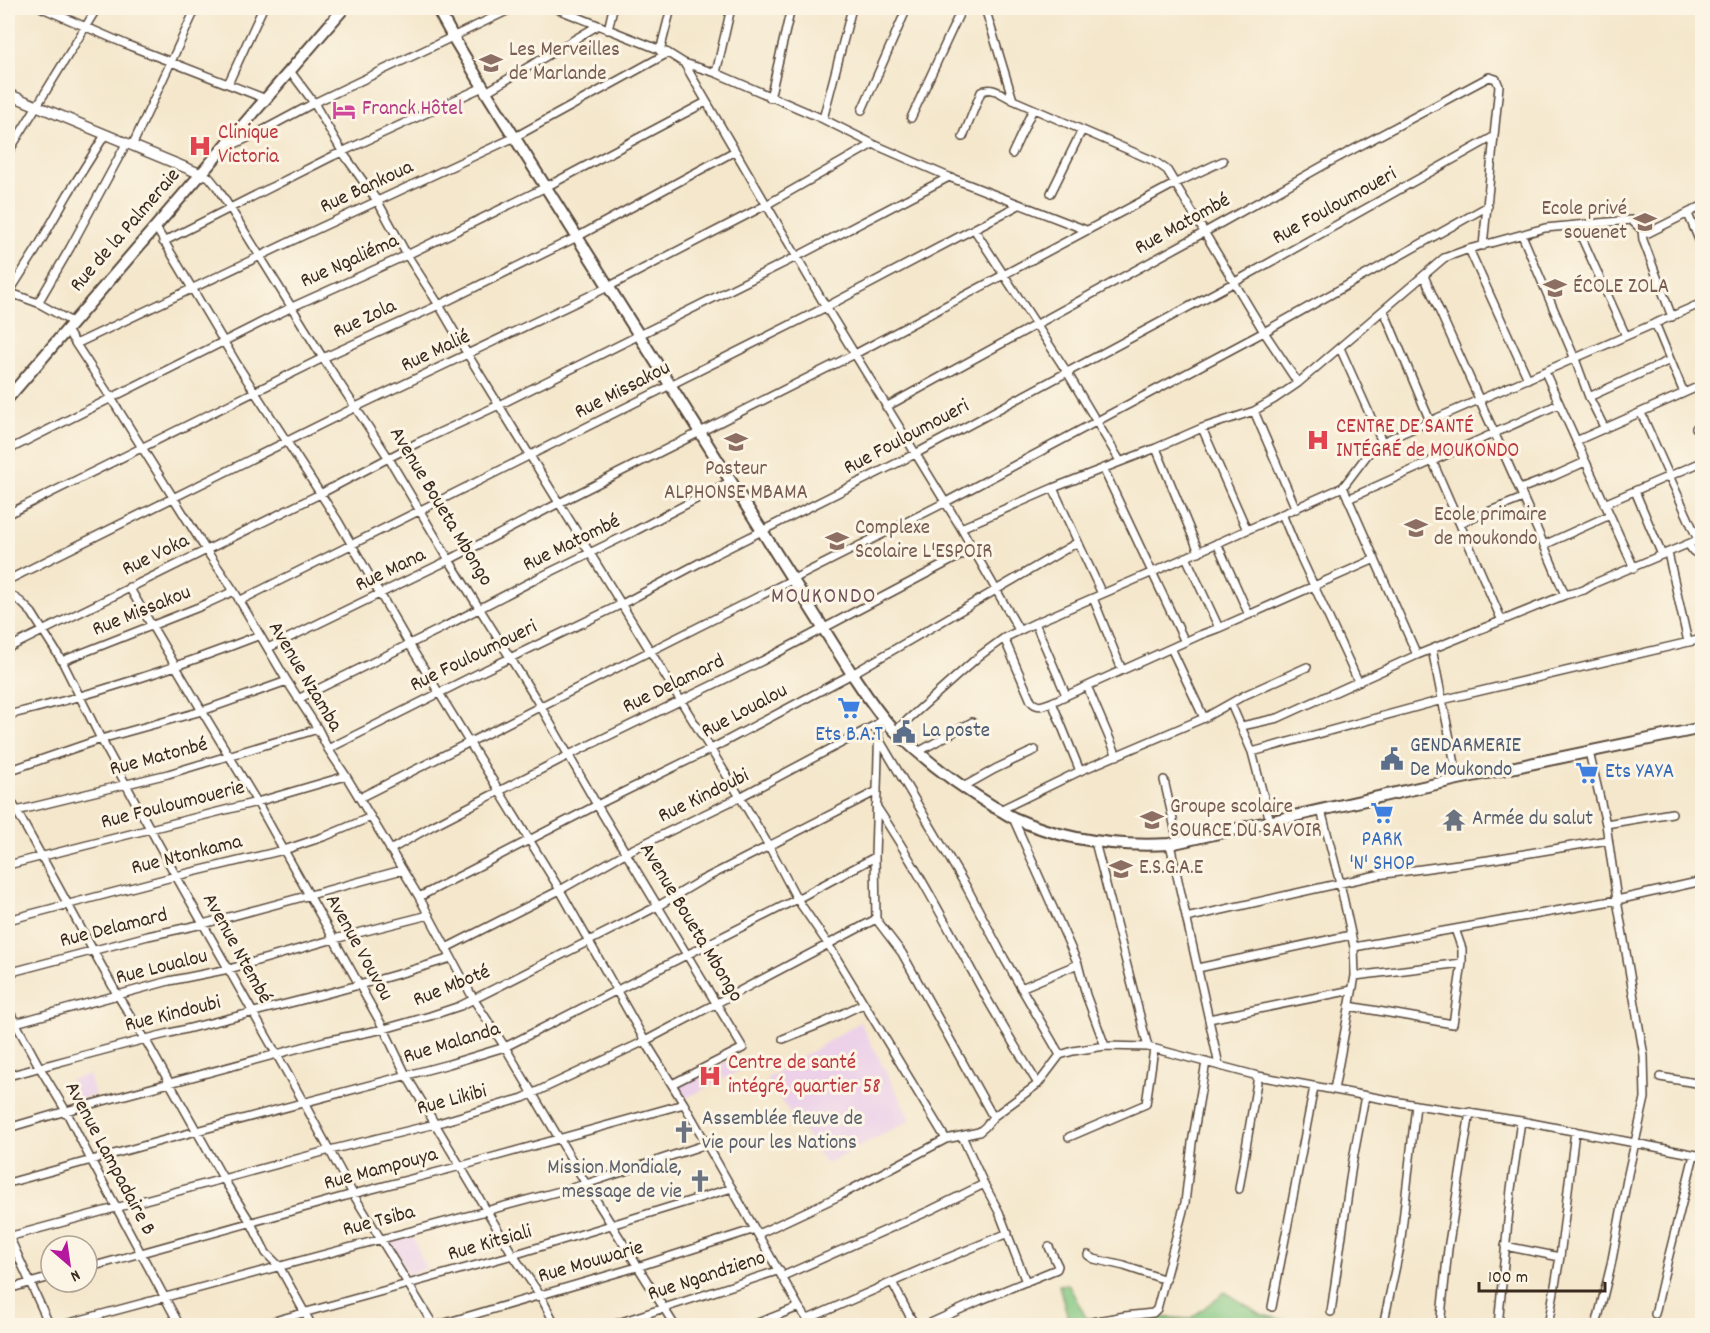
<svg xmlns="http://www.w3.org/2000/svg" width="1710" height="1333" font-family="Dekko,sans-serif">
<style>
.built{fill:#ecd1e9}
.green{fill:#81c680;stroke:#5e784f;stroke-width:1.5}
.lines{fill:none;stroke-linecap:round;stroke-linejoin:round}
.minor-casing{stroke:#574638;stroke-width:10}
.tertiary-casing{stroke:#574638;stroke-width:12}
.primary-casing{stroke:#574638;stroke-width:14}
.minor{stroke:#fff;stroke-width:7}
.tertiary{stroke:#fff;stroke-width:9}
.primary{stroke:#fff;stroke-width:10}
.labels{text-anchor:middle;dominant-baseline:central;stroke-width:6;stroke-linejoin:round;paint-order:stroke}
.education-label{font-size:21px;fill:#785e54;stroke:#fcf5e5;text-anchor:start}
.hotel-label{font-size:21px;fill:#b23c85;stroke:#fcf5e5;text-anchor:start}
.health-label{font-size:21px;fill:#be3a42;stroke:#fcf5e5;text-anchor:start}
.street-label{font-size:21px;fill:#3b2a1e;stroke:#fcf5e5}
.service-label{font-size:21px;fill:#4e5e75;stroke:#fcf5e5;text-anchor:start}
.shop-label{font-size:21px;fill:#366cbe;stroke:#fcf5e5}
.worship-label{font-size:21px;fill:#5b616d;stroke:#fcf5e5;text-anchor:start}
.neighbourhood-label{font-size:22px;letter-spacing:1.5px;fill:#6f525c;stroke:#fcf5e5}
</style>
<rect width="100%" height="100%" fill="#fcf5e5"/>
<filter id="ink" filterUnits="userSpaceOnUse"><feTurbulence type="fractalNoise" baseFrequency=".0167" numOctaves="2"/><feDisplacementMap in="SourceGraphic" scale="12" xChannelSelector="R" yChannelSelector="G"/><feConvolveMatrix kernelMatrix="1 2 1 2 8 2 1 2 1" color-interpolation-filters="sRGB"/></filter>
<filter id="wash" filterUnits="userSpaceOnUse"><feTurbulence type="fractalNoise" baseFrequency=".008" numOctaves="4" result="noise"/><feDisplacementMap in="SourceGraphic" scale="24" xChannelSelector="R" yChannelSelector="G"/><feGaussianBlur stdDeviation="1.35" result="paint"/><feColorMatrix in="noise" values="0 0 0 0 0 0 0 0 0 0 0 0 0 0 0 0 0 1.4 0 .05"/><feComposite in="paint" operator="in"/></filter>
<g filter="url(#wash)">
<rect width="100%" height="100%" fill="#f4e7cc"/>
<path class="built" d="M860 1022 911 1120 826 1164 766 1079Z
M738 1057 743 1069 686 1098 676 1083Z
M89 1075 95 1095 77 1100 70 1080Z
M410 1231 426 1268 408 1275 384 1238Z"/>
<path class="green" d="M1068 1284 1090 1325 1129 1316 1190 1319 1225 1292 1260 1314 1302 1325H1070L1059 1285Z"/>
</g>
<g filter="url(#ink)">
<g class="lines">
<g class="minor-casing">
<path id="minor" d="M42 8 130 46 266 99
M555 8 668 53 684 63 716 73 823 119 873 144 949 177 1086 230
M985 8 1013 100 1154 161 1167 170 1264 332 1298 383
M608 30 613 8
M660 51 671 8
M684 63 826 307 961 528 1019 630
M290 71 314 103 343 153 378 202 407 255 439 305 468 355 740 797 769 846 797 899 828 944 946 1139
M716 73 731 8
M228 84 263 8
M486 92 597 26
M770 98 791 8
M862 110 907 8
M911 118 962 8
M823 119 852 8
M963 137 981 92C992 85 1003 95 1013 100
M132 146 196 8
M224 149 256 134 314 103 513 8
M8 153 97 8
M1012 154 1033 109
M201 174 209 177 217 187 323 358 388 457 449 560 541 707 597 805 743 1048 672 1084
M1051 193 1082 130
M1688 214 1702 247
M1576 225 1626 336
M155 226 240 369 338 521 409 644 560 890 645 1041 684 1104 799 1307 812 1326
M974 229 1067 372 1120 461
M1642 230 1643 240 1672 317
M1522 235 1575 359 1589 397 1605 429
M163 242 333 156 483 87
M1469 249 1528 379
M1424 276C1471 383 1521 488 1565 595
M8 292 38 303 72 322
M8 294 36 250 68 194 105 135
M38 303 70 248 126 144
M1384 311 1430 421
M1655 323 1684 393
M66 329 111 398 206 550 234 591 287 681 318 729 328 749 346 776 419 897 474 1000 505 1047 586 1184 675 1326
M76 344 300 237 515 137 668 53
M1340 348 1382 442
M1545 372 1634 568
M1589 397 1670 360
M886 407 1205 232 1326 164 1489 77 1496 79 1499 86 1483 246
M1254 411 1296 509
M1641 413 1698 540
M1202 428 1247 530
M1696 428 1702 425
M1576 441 1702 385
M1156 448 1199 552
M8 450 292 307 407 255 546 187 706 102
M1432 460 1502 621
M1103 468 1185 642
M1343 487 1417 655
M1053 488 1102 594
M1520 489 1554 476 1585 462
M1635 491 1662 555
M1348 499 1559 404
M1604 504 1702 462
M8 514 323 358 439 305 577 237 735 151
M1282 514 1295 545 1358 681
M1460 523 1523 498
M961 528 1053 488 1156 448 1202 428 1254 411 1273 400 1298 383 1444 258 1469 249 1545 228 1631 220 1642 230 1648 233 1702 206
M1217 543 1249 615
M1688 544 1693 551 1702 557
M1544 545 1610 515
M1668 553 1688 642
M1186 557 1219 628
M8 580 356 407 608 287 766 205 873 144
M129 587 202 711 257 802 384 1029 406 1075 513 1255 540 1295 556 1326
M8 593 21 602 32 613 62 661 101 739 176 876 304 1103 353 1194 434 1326
M1093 598 1122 670
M239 601 826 307 1019 205
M1035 623 1066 695
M1004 638 1031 701C1037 709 1044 705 1052 702L1200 635 1219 628 1375 559
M8 648 320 494 417 443 499 405 796 257 949 177
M268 648 449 560 559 503 855 354 1176 183 1223 161
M1171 648 1204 718
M1432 649 1458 779
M62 661 199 607 234 591
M1087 686 1117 756
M298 699 442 628 538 578 635 531 731 481
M1052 702 1080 771
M1231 704 1252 752 1270 821
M8 715C93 695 178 667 260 635
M879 722 875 857 876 919 902 953 993 1117
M1242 726 1278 718 1417 655 1565 595 1584 590 1595 583 1702 538
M895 731 978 657 1004 638 1035 623 1153 572 1343 487 1368 454 1382 442 1702 303
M879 739 967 888 1004 958 1060 1055
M328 749 481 672 622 604 718 553 915 454 1235 282 1493 137
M918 752 972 722
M1252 752 1442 700 1702 639
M1589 752 1606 824 1617 900 1644 1056 1645 1098 1628 1174 1611 1265 1596 1326
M8 771 101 739 202 711 287 681
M1164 780 1178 842
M963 787 995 769 1035 750
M8 795 118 996 145 1039 223 1178 251 1223 266 1253 279 1266 312 1326
M359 798 944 503 1264 332 1488 206
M876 806C917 867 951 933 986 997 1003 1027 1021 1056 1038 1084
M1000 810 1080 771 1204 718 1245 695 1307 667
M1321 810 1340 883 1354 947 1355 976 1334 1090
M8 813 168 774 318 729
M1013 818 1078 964 1086 995 1105 1046
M1606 824 1672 813
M1095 842 1148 1047
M1170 844 1219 1065
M390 850 432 826 569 755 762 661 973 549
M8 865 257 802 346 776
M419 897 597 805 711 749 852 674 1078 542
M1186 918 1377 875 1488 860 1608 840
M8 920 176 876 284 850 326 836 371 817
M1354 947 1617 900 1702 881
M446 948 560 890 627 852 740 797 879 723
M1198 968 1351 935
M8 973 148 936 203 924 402 870
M1355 976 1462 963
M1021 988 1078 964
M1349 1006 1453 1024 1462 963V949L1455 929
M8 1009 40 1068 66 1111 91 1160 180 1326
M1209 1019 1352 990
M8 1025 169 981 229 969 334 939 429 915
M783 1039 823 1023 863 1004
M8 1076C60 1062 113 1047 166 1034 261 1010 357 988 451 958
M1660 1077 1702 1084
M8 1128 66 1111 325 1041 384 1029 430 1016 460 1006 589 941 658 906 700 881 877 791
M962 1136 984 1184 999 1212 1026 1282
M1069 1137 1146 1104 1154 1049
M8 1183 197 1131 449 1064 505 1047 797 899 875 857
M1239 1189 1258 1076
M8 1234 50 1326
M758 1234 839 1196 946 1139 979 1132 985 1127 993 1117 1038 1084 1060 1055 1073 1051 1105 1046 1148 1047 1258 1076 1416 1105 1521 1121 1702 1156
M8 1237 330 1150 435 1124 523 1098 645 1041 876 919
M1505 1246 1560 1257
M1088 1255 1094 1259 1124 1266 1166 1280
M87 1268 353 1194 461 1166 684 1104
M783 1276 931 1210 984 1184
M892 1282 915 1326
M8 1289 51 1277
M1272 1307 1314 1087
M1331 1312 1352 1165 1365 1096
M1655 1314 1663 1279 1694 1155
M808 1319 938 1262 1008 1233
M58 1326 586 1184 707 1144
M256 1326 513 1255 732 1188
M435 1326 637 1267 755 1229
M609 1326 780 1270
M750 1326 799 1307
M924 1326 981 1300 1057 1269 1058 1266 1049 1247
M1069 1326 1125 1316 1153 1313 1157 1309 1185 1203 1192 1143 1206 1062
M1383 1326 1400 1247 1416 1105
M1440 1326 1448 1249 1470 1112
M1498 1326 1511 1189 1521 1121
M1548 1326 1560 1257 1575 1131"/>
</g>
<g class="tertiary-casing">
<path id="tertiary" d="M8 94 201 174"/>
</g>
<g class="primary-casing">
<path id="primary" d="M437 8 453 37 486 92 852 674C866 694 879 716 896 732 926 761 959 786 994 807 1001 810 1007 815 1014 818 1063 840 1116 847 1170 844L1458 779 1702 728
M8 398 344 8"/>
</g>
<use href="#minor" class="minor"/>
<use href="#tertiary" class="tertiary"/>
<use href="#primary" class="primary"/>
</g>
</g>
<defs>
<g id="school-bare" transform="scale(1.8)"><path d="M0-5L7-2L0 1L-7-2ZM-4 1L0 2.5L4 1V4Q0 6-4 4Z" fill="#8d6e63" stroke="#fcf5e5" stroke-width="2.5" paint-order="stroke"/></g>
<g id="hotel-bare" transform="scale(1.8)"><path d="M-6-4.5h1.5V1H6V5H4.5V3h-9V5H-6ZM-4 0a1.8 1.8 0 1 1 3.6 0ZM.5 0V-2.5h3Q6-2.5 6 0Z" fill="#d1479c" stroke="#fcf5e5" stroke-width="2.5" paint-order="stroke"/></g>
<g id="hospital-bare" transform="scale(1.8)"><path d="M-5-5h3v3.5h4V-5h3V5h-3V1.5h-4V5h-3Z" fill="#e0444e" stroke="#fcf5e5" stroke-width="2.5" paint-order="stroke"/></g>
<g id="supermarket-bare" transform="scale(1.8)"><path d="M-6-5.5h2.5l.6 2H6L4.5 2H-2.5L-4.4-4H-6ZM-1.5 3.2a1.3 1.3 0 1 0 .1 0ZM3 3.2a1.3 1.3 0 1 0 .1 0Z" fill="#3f7fe0" stroke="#fcf5e5" stroke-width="2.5" paint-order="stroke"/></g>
<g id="civic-bare" transform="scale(1.8)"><path d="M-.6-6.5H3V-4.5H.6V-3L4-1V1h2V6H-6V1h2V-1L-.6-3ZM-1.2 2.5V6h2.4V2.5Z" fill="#5c6f8a" stroke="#fcf5e5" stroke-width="2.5" paint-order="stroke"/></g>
<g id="temple-bare" transform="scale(1.8)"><path d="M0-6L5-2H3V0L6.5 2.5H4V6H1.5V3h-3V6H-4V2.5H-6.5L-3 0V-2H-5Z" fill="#6b7280" stroke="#fcf5e5" stroke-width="2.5" paint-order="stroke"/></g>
<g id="church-bare" transform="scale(1.8)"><path d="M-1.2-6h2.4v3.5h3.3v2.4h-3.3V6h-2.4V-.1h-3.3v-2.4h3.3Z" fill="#6b7280" stroke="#fcf5e5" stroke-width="2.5" paint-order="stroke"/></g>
</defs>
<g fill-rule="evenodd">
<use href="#school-bare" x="491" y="63"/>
<use href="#hotel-bare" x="344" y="110"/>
<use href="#hospital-bare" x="200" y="146"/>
<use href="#school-bare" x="1645" y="222"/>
<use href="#school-bare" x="1555" y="288"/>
<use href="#hospital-bare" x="1318" y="440"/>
<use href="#school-bare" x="736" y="442"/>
<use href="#school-bare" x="1416" y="528"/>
<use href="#school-bare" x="837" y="541"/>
<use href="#supermarket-bare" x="849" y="708"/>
<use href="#civic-bare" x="904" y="732"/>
<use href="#civic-bare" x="1392" y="759"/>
<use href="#supermarket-bare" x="1587" y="773"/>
<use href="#supermarket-bare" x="1382" y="813"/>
<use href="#school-bare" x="1152" y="820"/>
<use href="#temple-bare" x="1454" y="820"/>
<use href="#school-bare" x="1121" y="869"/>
<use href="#hospital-bare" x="710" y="1076"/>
<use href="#church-bare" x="684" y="1132"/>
<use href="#church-bare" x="700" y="1181"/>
</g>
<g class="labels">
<g class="education-label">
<text x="509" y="51">Les Merveilles<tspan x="509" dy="24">de Marlande</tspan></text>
<text x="1627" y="210" text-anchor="end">Ecole privé<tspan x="1627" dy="24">souenet</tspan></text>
<text x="1573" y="288">ÉCOLE ZOLA</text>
<text x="736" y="470" text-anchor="middle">Pasteur<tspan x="736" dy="24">ALPHONSE MBAMA</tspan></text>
<text x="1434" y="516">Ecole primaire<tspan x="1434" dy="24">de moukondo</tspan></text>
<text x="855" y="529">Complexe<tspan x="855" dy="24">Scolaire L'ESPOIR</tspan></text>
<text x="1170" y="808">Groupe scolaire<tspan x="1170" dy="24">SOURCE DU SAVOIR</tspan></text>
<text x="1139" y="869">E.S.G.A.E</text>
</g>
<g class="hotel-label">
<text x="362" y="110">Franck Hôtel</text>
</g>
<g class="health-label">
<text x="218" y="134">Clinique<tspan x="218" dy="24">Victoria</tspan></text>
<text x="1336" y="428">CENTRE DE SANTÉ<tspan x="1336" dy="24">INTÉGRÉ de MOUKONDO</tspan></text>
<text x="728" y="1064">Centre de santé<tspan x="728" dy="24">intégré, quartier 58</tspan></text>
</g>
<g class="street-label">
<text transform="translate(367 188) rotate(-25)">Rue Bankoua</text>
<text transform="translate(1335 207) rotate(-29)">Rue Fouloumoueri</text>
<text transform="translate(1183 225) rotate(-29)">Rue Matombé</text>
<text transform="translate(126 231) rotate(-49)">Rue de la Palmeraie</text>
<text transform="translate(350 262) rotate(-24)">Rue Ngaliéma</text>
<text transform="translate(365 320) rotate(-25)">Rue Zola</text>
<text transform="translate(436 352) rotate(-25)">Rue Malié</text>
<text transform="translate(623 391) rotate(-27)">Rue Missakou</text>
<text transform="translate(907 438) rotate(-28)">Rue Fouloumoueri</text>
<text transform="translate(440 507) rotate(59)">Avenue Boueta Mbongo</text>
<text transform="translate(572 544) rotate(-26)">Rue Matombé</text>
<text transform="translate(156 556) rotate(-26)">Rue Voka</text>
<text transform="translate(391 571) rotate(-26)">Rue Mana</text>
<text transform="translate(142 612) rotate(-22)">Rue Missakou</text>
<text transform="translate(474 657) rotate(-26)">Rue Fouloumoueri</text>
<text transform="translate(304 677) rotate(59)">Avenue Nzamba</text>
<text transform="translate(674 685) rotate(-26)">Rue Delamard</text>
<text transform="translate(745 712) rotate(-28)">Rue Loualou</text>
<text transform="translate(159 758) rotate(-15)">Rue Matonbé</text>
<text transform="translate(704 797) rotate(-26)">Rue Kindoubi</text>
<text transform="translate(173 806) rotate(-14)">Rue Fouloumouerie</text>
<text transform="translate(187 856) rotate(-14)">Rue Ntonkama</text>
<text transform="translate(690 923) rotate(59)">Avenue Boueta Mbongo</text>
<text transform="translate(114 929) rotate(-14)">Rue Delamard</text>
<text transform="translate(358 948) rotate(61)">Avenue Vouvou</text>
<text transform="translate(236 949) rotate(61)">Avenue Ntembé</text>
<text transform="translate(162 968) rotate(-14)">Rue Loualou</text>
<text transform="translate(452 987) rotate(-22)">Rue Mboté</text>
<text transform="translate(173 1015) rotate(-14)">Rue Kindoubi</text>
<text transform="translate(452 1044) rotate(-17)">Rue Malanda</text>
<text transform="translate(452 1101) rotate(-15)">Rue Likibi</text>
<text transform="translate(109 1159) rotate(62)">Avenue Lampadaire B</text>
<text transform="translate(381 1170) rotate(-15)">Rue Mampouya</text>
<text transform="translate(379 1222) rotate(-15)">Rue Tsiba</text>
<text transform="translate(490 1244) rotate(-16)">Rue Kitsiali</text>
<text transform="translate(591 1263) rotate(-16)">Rue Mouwarie</text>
<text transform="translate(707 1277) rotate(-18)">Rue Ngandzieno</text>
</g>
<g class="service-label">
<text x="922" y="732">La poste</text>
<text x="1410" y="747">GENDARMERIE<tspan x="1410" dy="24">De Moukondo</tspan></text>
</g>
<g class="shop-label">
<text x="849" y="736">Ets B.A.T</text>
<text x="1605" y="773" text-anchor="start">Ets YAYA</text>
<text x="1382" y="841">PARK<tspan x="1382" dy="24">'N' SHOP</tspan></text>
</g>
<g class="worship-label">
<text x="1472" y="820">Armée du salut</text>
<text x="702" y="1120">Assemblée fleuve de<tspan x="702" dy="24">vie pour les Nations</tspan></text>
<text x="682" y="1169" text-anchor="end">Mission Mondiale,<tspan x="682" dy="24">message de vie</tspan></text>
</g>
<g class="neighbourhood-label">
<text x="824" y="597">MOUKONDO</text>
</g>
</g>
<rect width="1710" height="1333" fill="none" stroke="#fcf5e5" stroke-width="30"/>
<g transform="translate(69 1264) rotate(151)"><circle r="28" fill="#fcf5e5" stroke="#afa495" stroke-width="1.5"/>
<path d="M0-4.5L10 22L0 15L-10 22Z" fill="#b5179e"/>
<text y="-9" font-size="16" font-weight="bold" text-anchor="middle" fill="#3b2a1e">N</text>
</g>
<path d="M1479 1282v9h126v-9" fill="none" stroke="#3b2a1e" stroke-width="3"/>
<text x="1488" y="1282" font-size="18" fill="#3b2a1e" stroke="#fcf5e5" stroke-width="4.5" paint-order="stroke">100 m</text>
</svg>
